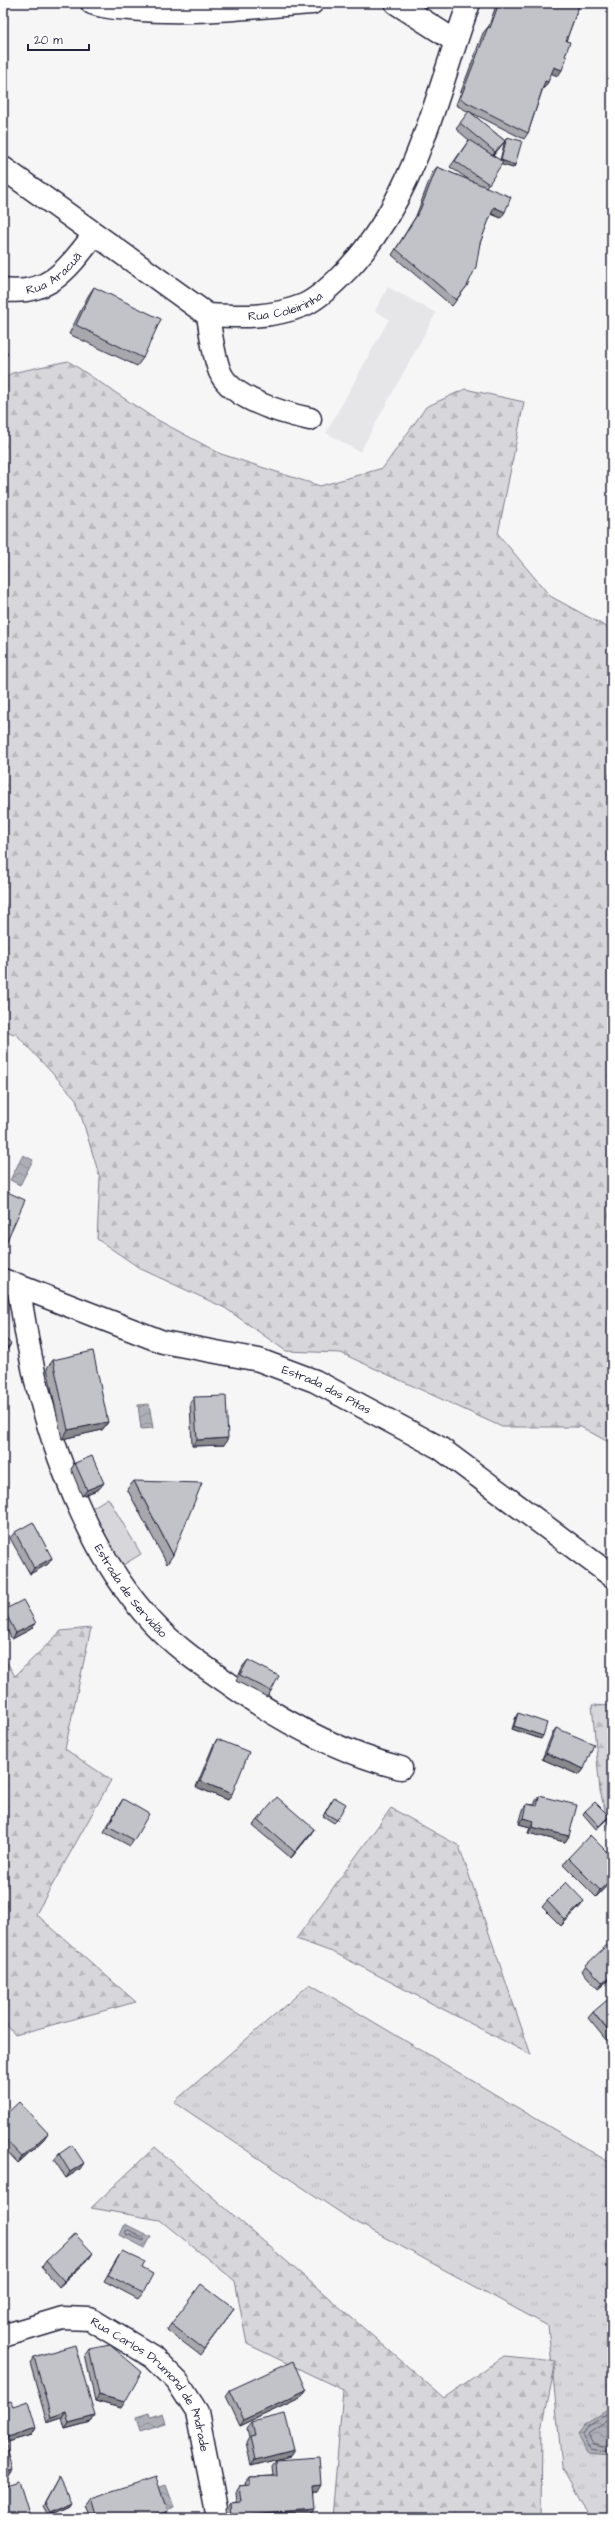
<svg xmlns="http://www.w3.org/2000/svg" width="615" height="2521" font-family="'Architects Daughter',sans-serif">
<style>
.built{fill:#e6e6e9}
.grass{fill:url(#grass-tufts);stroke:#7c7c8b}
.forest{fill:url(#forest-firs);stroke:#7c7c8b}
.park{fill:#d7d7db;stroke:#7c7c8b}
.water{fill:url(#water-waves);stroke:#767685}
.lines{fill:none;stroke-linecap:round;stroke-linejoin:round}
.shore{stroke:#5a5a6d;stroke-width:1}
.street-casing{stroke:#22223b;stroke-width:25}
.secondary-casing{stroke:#22223b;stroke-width:25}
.street{stroke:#fff;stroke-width:22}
.secondary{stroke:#fff;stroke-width:22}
.wall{fill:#a7a7ad;stroke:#22223b}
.shaded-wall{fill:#88888d;stroke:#22223b}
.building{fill:#c2c2c9;stroke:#22223b}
.labels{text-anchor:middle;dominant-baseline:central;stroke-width:4;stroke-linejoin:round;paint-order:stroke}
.street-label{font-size:12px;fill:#22223b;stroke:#fff}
</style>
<defs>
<pattern id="grass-tufts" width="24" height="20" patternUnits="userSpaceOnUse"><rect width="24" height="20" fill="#d7d7db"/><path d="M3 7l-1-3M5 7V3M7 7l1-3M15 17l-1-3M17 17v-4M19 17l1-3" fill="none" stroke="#b8b8bd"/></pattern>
<pattern id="forest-firs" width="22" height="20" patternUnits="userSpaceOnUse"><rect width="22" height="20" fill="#d7d7db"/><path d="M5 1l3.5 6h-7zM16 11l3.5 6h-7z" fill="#b8b8bd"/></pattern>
<pattern id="water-waves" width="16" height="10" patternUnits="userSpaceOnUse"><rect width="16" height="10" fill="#aeaeb7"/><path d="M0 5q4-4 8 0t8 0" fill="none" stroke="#8d8d96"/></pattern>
</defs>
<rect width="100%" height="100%" fill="#f6f6f7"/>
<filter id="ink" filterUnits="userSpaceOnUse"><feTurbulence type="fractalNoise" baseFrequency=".025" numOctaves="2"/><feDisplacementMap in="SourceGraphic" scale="8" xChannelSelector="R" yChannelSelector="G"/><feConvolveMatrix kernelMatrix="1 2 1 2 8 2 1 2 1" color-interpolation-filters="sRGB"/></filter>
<g filter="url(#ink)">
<path class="built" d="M388 287 436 313 360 452 326 433 389 319 375 311Z"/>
<path class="grass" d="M310 1984 612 2164V2518H591L562 2466 548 2326 347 2217 174 2102Z"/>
<path class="forest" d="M68 361 152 417 221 454 320 486 383 468 426 407 465 389 524 402 498 534 550 596 612 630V1444L581 1427H502L341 1353 286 1351 225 1308 141 1269 97 1239 100 1178 76 1099 17 1035 3 1030V379L12 373Z
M91 1628 65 1749 111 1780 36 1914 136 2002 15 2035 3 2020V1656L15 1676 61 1631Z
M592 1705 612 1706V1838L600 1791Z
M391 1808 459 1846 531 2055 335 1953 296 1939Z
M155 2147 444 2398 504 2356 556 2361 542 2429 541 2518H332L343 2390 247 2344 235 2281 160 2220 91 2208Z"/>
<path class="park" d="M108 1498 141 1554 118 1568 85 1512Z"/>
<path class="water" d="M23 1155 33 1160 20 1185 10 1180Z
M149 1404 153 1428 141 1429 138 1405Z
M125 2224 151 2237 145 2248 120 2235Z
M612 2407V2455L588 2453 577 2434 584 2425Z
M149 2413 150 2417 163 2413 166 2424 140 2432 136 2417Z
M166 2485 174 2507 162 2511 154 2489Z"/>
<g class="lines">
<path class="shore" d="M129 2230 144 2238V2241L126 2234V2231Z
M612 2411 587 2427 582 2434 591 2449 612 2452
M612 2417 588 2434 594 2444 612 2447"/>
<g class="street-casing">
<g id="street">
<path d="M92 3C104 8 118 8 131 9 191 15 252 7 312 3"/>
<path d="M396 3 455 41"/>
<path id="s1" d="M3 168 208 315C241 317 272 318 304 305 317 299 330 287 340 277 414 206 435 97 469 3"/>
<path id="s2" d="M3 290C50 296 68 268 94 235"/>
<path d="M208 315C211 334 213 354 220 372 231 399 283 413 310 419"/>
<path id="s3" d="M18 1285C24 1319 29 1355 38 1389 59 1469 95 1561 152 1622 175 1647 205 1667 232 1686 284 1723 339 1752 401 1768"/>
<path id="s4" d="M3 2336 63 2318 90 2319 153 2357 177 2381 197 2412 218 2518"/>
</g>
</g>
<g class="secondary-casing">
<g id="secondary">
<path id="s5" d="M3 1280 163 1342 259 1360 315 1381 440 1448 612 1576"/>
</g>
</g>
<use href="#street" class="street"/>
<use href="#secondary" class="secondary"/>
</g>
<path class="wall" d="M497 3H580L566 41 558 76 551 73 548 82 544 88H543L528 133 524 139 470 112 505 141 493 156 500 160 505 140 507 137 515 165 513 168 501 164 486 187 501 218 491 214 480 243 467 286 452 306 392 255 416 216 432 173 437 167 471 181 450 167 469 140 456 129 469 112 456 105 483 33 488 27V28Z
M94 287 143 358 137 366 69 334 88 296Z
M53 1360 108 1422 102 1430 62 1439 47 1368Z
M194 1397 224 1445 192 1446 190 1403Z
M75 1463 99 1489 82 1496 71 1469Z
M134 1481 173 1555 167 1564 127 1489Z
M15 1532 52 1558 48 1564 30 1574 10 1538Z
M4 1610 36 1623 31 1629 12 1639 3 1623V1611Z
M248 1660 271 1691 267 1697 236 1681 243 1666Z
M612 1665V1677L608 1675Z
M518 1713 541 1739 512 1729 516 1716Z
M556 1728 584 1769 579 1775 542 1759 552 1734Z
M217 1739 232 1794 228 1800 196 1787 213 1746Z
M539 1796 569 1836 565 1842 528 1833 530 1827 519 1824 523 1810 527 1804 535 1805V1802Z
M123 1799 134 1840 130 1846 104 1832 119 1805Z
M332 1800 337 1820 334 1823 323 1816Z
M585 1811 606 1820 596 1829 583 1814Z
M258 1820 314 1829 310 1835 291 1858 253 1826Z
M568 1858 612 1880 596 1897 563 1864Z
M547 1901 580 1907 561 1926 542 1907Z
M612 1950V1977L598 1989 582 1971 586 1965Z
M593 2012 612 2036 606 2040 588 2018Z
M3 2117 44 2139 18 2163 3 2147Z
M59 2154 80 2169 66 2178 54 2160Z
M122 2251 142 2268 143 2293 138 2299 104 2281 118 2257Z
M89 2259 59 2287 42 2267 46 2261Z
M234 2309 200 2355 167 2330 171 2324Z
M89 2349 121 2408 95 2401 85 2355Z
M34 2357 95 2416 91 2422 65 2429 62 2418 47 2423 30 2363Z
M230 2390 306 2391 302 2397 240 2426 226 2396Z
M3 2403 13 2406 32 2435 3 2443 9 2475 3 2441Z
M252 2422 294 2450 290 2456 251 2466 246 2442 249 2437 247 2428Z
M276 2460 317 2491H313L310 2516 281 2518H228L227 2508 231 2502 236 2501 235 2492 239 2486 246 2485 245 2483 250 2477 273 2476 272 2466Z
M59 2477 69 2505 48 2515 43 2506Z
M90 2498 167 2511 163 2518H90L85 2505Z"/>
<path class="shaded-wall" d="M554 67 562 70 558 76 550 73Z
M545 81 548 82 544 88 541 87Z
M505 141 500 147 491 158 495 152Z
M501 160 515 165 513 168 499 164Z
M494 207 505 212 501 218 490 213Z
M11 1344 7 1350 3 1353V1351Z
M108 1422 102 1430 62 1439 68 1430Z
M228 1438 224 1445 192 1446 197 1440Z
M104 1483 99 1489 82 1496 87 1490Z
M52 1558 48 1564 30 1574 34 1568Z
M36 1623 31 1629 12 1639 16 1633Z
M612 1670V1677L608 1675Z
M514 1726 543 1736 541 1739 512 1729Z
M546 1753 584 1769 579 1775 542 1759Z
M200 1781 232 1794 228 1800 196 1787Z
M609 1816 606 1820 596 1829Z
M524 1818 534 1821 530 1827 519 1824Z
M532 1827 569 1836 565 1842 528 1833Z
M314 1829 310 1835 291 1858 295 1852Z
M612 1878V1880L596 1897 600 1890Z
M584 1901 580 1907 561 1926 565 1920Z
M612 1975V1977L598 1989 603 1983Z
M612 2033V2036L606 2040 611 2034Z
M48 2133 44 2139 18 2163 22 2157Z
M84 2163 80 2169 66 2178 70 2172Z
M93 2253 89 2259 59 2287 64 2281Z
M306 2391 302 2397 240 2426 244 2420Z
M99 2395 125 2402 121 2408 95 2401Z
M66 2412 62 2418 47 2423 51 2417Z
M95 2416 91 2422 65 2429 69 2423Z
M36 2428 32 2435 3 2443 8 2437Z
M294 2450 290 2456 251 2466 255 2460Z
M13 2469 9 2475 3 2477V2472Z
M321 2484 317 2491H308L312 2485Z
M71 2502 69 2505 48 2515 50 2512Z
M314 2510 310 2516 281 2518H249L251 2515Z
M167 2511 163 2518H147Z"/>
<path class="building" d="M499 3H580L566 41 570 42 565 56 567 57 562 70 554 67 548 82 545 81 528 133 460 99 488 27 490 28Z
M469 111 505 141 495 152 460 123Z
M507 137 522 141 515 165 501 160Z
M469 140 503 162 489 184 455 161Z
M437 167 511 197 505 212 494 207 480 243 476 267 467 286 456 300 396 249 420 210Z
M94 287 161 319 143 358 76 325Z
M3 350 8 353 3 361Z
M3 1190 25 1200 4 1247H3Z
M3 1336 11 1344 3 1351Z
M93 1351 108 1422 68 1430 53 1360Z
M226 1396 228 1438 197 1440 194 1397Z
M92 1456 104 1483 87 1490 75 1463Z
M134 1481 202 1483 173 1555Z
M33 1522 52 1558 34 1568 15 1532Z
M23 1600 36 1623 16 1633 4 1610Z
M248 1660 279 1676 271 1691 240 1675Z
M518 1713 547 1723 543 1736 514 1726Z
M556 1728 594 1744 584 1769 546 1753Z
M217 1739 249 1752 232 1794 200 1781Z
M539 1796 577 1805 569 1836 532 1827 534 1821 524 1818 527 1804 537 1806Z
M277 1797 314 1829 295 1852 258 1820Z
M334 1797 346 1804 337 1820 325 1813Z
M123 1799 149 1814 134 1840 108 1826Z
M595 1802 609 1816 599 1826 585 1811Z
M590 1835 612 1857V1878L600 1890 568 1858Z
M566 1882 584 1901 565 1920 547 1901Z
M607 1945 612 1950V1975L603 1983 586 1965Z
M612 1996V2033L611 2034 593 2012Z
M19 2102 48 2133 22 2157 3 2137V2117Z
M72 2145 84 2163 70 2172 59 2154Z
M75 2234 93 2253 64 2281 46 2261Z
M122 2251 145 2262 142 2268 153 2274 143 2293 108 2275Z
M201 2284 234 2309 204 2349 171 2324Z
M75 2345 95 2416 69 2423 66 2412 51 2417 34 2357Z
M110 2345 142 2372 125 2402 99 2395 89 2349Z
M293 2361 306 2391 244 2420 230 2390Z
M11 2401 13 2406 28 2401 36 2428 8 2437 3 2420V2403Z
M285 2414 294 2450 255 2460 250 2436 255 2435 252 2422Z
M3 2442 6 2444 13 2469 3 2472Z
M319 2457 321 2484 312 2485 314 2510 251 2515 252 2518H232L231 2502 241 2501 239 2486 250 2485V2477L277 2476 276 2460Z
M59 2477 71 2502 50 2512 45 2503Z
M156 2477 167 2511 147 2518H96L90 2498Z
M19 2481 30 2517 27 2518H3V2486Z"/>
</g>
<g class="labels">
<g class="street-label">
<text stroke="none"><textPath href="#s2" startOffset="56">Rua Aracuã</textPath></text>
<text stroke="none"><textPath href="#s1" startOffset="331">Rua Coleirinha</textPath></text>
<text stroke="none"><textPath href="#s5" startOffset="343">Estrada das Pitas</textPath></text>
<text stroke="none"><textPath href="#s3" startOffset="330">Estrada de Servidão</textPath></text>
<text stroke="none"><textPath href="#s4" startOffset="183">Rua Carlos Drumond de Andrade</textPath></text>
</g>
</g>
<rect width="615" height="2521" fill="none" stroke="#fff" stroke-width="16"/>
<rect x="8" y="8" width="599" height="2505" fill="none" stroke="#22223b" stroke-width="1.5" filter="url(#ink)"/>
<path d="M28 44v6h61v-6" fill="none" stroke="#22223b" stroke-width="2"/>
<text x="34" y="44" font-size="12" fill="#22223b" stroke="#ffffff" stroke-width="3" paint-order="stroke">20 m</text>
</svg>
